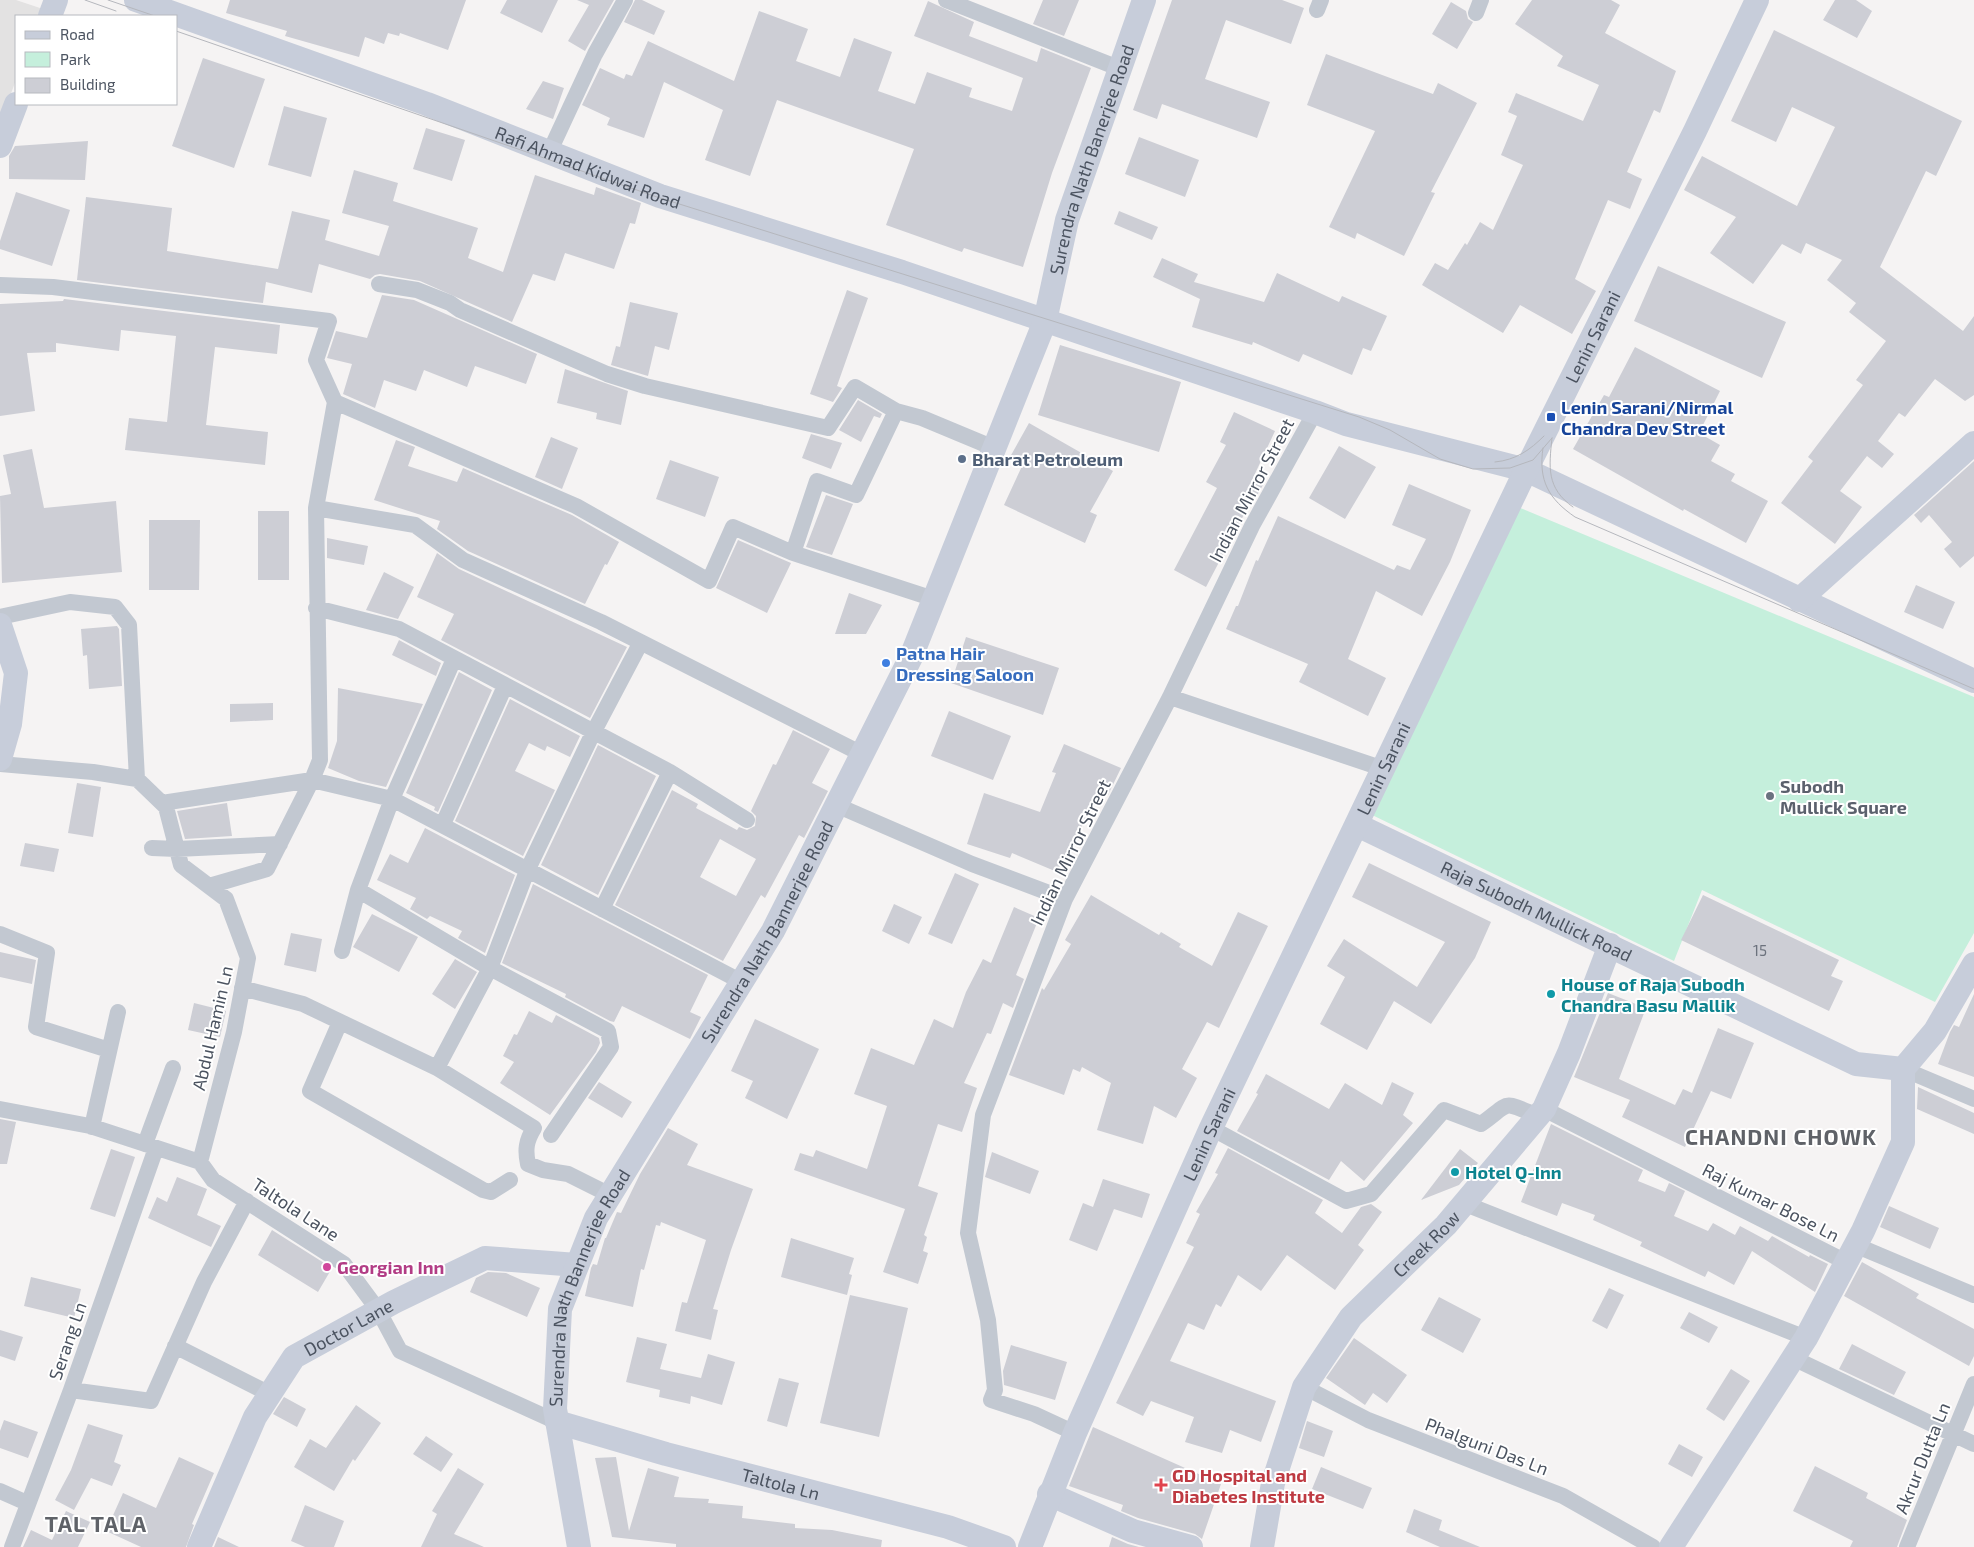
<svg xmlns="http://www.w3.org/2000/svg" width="1974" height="1547" font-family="'Exo 2',sans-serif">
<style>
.education{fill:#e3e2e2}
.green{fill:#c5efdc}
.building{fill:#cdced5;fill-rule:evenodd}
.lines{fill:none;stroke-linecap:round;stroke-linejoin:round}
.street{stroke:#c2c8d1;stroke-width:16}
.secondary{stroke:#c7cdda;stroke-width:24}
.tram{stroke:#b5b7bd;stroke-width:1}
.transit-dot{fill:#1a4fb4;stroke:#fff;stroke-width:2}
.service-dot{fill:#5c6f8a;stroke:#fff;stroke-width:2}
.shop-dot{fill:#3f7fe0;stroke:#fff;stroke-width:2}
.worship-dot{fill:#6b7280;stroke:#fff;stroke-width:2}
.culture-dot{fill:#0f9aa8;stroke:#fff;stroke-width:2}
.hotel-dot{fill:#d1479c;stroke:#fff;stroke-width:2}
.health-dot{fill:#e0444e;stroke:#fff;stroke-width:2}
.labels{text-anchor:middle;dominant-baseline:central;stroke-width:4;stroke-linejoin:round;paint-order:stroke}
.number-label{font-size:15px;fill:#6c727d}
.street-label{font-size:18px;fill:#4b5360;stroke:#fff}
.transit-label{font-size:18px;font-weight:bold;fill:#164399;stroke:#fff;text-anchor:start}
.service-label{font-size:18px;font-weight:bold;fill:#4e5e75;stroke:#fff;text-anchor:start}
.shop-label{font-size:18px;font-weight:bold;fill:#366cbe;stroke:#fff;text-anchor:start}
.worship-label{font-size:18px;font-weight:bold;fill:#5b616d;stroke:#fff;text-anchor:start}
.culture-label{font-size:18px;font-weight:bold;fill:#0d838f;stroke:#fff;text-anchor:start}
.hotel-label{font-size:18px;font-weight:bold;fill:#b23c85;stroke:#fff;text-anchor:start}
.health-label{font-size:18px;font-weight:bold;fill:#be3a42;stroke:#fff;text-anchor:start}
.district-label{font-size:22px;font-weight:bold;letter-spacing:1px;fill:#5f6268;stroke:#fff}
</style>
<rect width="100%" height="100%" fill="#f5f3f3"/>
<path class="education" d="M0 0H16L43 9 40 16H16V80L0 123Z"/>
<path class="green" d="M1518 507 1974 697V933L1935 1002 1702 890 1674 961 1368 813Z"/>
<path class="building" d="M230 0H466L448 50 400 33 399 36 388 33 384 44 365 37 359 57 285 36 287 31 226 13Z
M507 0H558L542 33 500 13Z
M577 0H614L585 51 568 41 589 5Z
M635 0H642L665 11 654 35 624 22Z
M1043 0H1079L1064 36 1033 24Z
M1172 0H1282L1304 8 1291 44 1226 20 1205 79 1270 102 1257 138 1162 104 1157 119 1133 110Z
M1532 0H1611L1620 5 1605 33 1676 71 1660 113 1654 110 1627 172 1642 179 1630 209 1608 200 1575 279 1596 291 1572 334 1520 305 1503 333 1422 285 1435 263 1448 270 1465 243 1467 245 1480 222 1493 230 1523 165 1501 155 1517 116 1508 112 1516 93 1583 121 1599 85 1557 66 1563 56 1515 24Z
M1835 0H1856L1872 11 1857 38 1823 20Z
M928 1 974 22 969 36 1037 62 1041 48 1091 68 1052 173 1023 267 964 248 962 252 886 225 914 149 777 100 750 176 705 160 723 110 664 82 644 138 607 125 610 118 582 105 600 68 624 79 626 74 632 76 648 41 734 81 759 11 808 29 796 61 840 77 854 38 892 52 878 91 915 104 927 72 972 88 969 97 1012 111 1023 78 914 36Z
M1451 2 1466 11 1468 19 1473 22 1457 49 1432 34Z
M1774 30 1962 121 1936 176 1926 171 1880 267 1963 331 1974 316V395L1965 401 1935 379 1905 417 1899 413 1878 441 1894 454 1882 468 1867 456 1840 491 1862 507 1835 544 1781 503 1813 461 1808 457 1863 385 1856 380 1886 341 1849 312 1856 303 1827 280 1842 260 1806 243 1801 254 1782 244 1753 284 1710 253 1736 217 1684 190 1702 156 1797 206 1835 127 1792 107 1776 142 1731 121Z
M1326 54 1433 94 1438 83 1477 103 1431 192 1435 193 1404 256 1357 233 1355 239 1329 227 1375 131 1307 105Z
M203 58 265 79 234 168 172 146Z
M543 81 564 88 553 119 526 109Z
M284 106 327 118 311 177 268 165Z
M426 128 465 140 452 181 413 169Z
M1139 137 1199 160 1185 197 1125 174Z
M88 141 85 180 9 179V156L15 146Z
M354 170 398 183 393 201 478 228 468 258 503 272 535 175 594 195 596 187 641 203 635 224 630 223 614 269 565 253 555 281 533 274 512 322 420 281 380 274 375 275 370 279 319 264 312 293 266 282 263 303 77 280 86 197 172 208 167 251 278 269 292 211 330 220 325 240 379 256 389 226 342 213Z
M16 192 70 210 52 266 0 249V241Z
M1119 211 1158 227 1152 240 1114 224Z
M1162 258 1198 274 1194 282 1264 302 1277 273 1339 302 1342 296 1387 316 1371 351 1363 348 1352 375 1303 354 1299 362 1253 342 1252 345 1192 327 1200 299 1153 277Z
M1658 266 1786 322 1762 378 1634 321Z
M847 290 868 298 837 386 842 388 833 402 810 394Z
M382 295 414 300 537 354 526 384 475 366 467 387 424 370 416 391 384 380 375 408 343 394 352 364 327 358 336 331 367 338Z
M64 299 280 325 277 354 215 347 206 425 268 432 265 465 125 450 129 418 167 422 176 336 121 330 119 351 56 343V352L27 353 35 411 0 416V304L63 301Z
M630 302 678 313 669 350 655 346 648 376 611 365 616 346 620 347Z
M1060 345 1181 382 1159 452 1038 415Z
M1635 347 1720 391 1699 433 1720 445 1711 461 1735 474 1731 481 1768 501 1746 543 1684 509 1683 511 1573 449 1604 395 1609 397Z
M565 369 628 391 621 425 596 419 597 413 557 403Z
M858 400 882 414 880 418 874 416 861 442 839 430Z
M1234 412 1275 431 1252 480 1263 485 1251 506 1249 505 1206 587 1174 570 1217 488 1206 482 1226 445 1220 442Z
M1029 423 1113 471 1090 512 1097 515 1085 543 1004 505 1023 464 1010 457Z
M811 434 842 443 831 469 802 458Z
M551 437 578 448 562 489 535 477Z
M396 440 415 447 408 466 457 482 463 468 572 515 619 542 607 565 605 564 585 604 468 551 437 529 440 521 374 500Z
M1339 446 1376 467 1345 519 1309 498Z
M32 449 44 508 116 501 122 572 2 583 0 496 11 494 3 455Z
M670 460 719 477 705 517 656 499Z
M1974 461V556L1960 568 1944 549 1952 542 1929 515 1921 523 1914 515Z
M1409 484 1471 510 1450 562 1422 616 1376 591 1348 659 1386 678 1368 716 1299 682 1308 664 1226 629 1236 606H1238L1256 560 1258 561 1278 516 1394 570 1397 565 1410 570 1426 539 1392 525Z
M826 495 853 504 832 555 806 547Z
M258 511H289V580H258Z
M149 520H200L199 590H149Z
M327 538 368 546 364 565 327 558Z
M738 540 791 563 767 613 716 588Z
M437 553 459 569 627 647 590 718 441 640 454 614 417 597Z
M384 572 414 587 398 619 366 610Z
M1916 585 1955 602 1943 629 1904 612Z
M849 593 882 605 866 634H835Z
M117 626 119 629 122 686 89 689 87 655 83 656 81 629Z
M966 637 1059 668 1043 715 951 683Z
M399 640 441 663 436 676 392 655Z
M459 672 492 690 438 812 434 810 435 807 406 793Z
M338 688 423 704 386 787 359 781 328 768 337 741Z
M510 699 580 736 570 757 547 746 545 751 529 743 515 771 555 790 523 856 455 821Z
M273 703V720L230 722V704Z
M949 711 1011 736 993 780 931 756Z
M793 730 830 749 812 783 828 791 804 838 799 835 765 898 761 895 723 961 615 905 672 790 698 804 696 808 737 830 739 827 747 830 755 826 756 816 751 811 773 764 776 765ZM720 839 756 859 736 896 700 877Z
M1064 744 1121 768 1108 795 1097 790 1062 874 1012 853 1010 858 967 844 984 793 1040 812 1056 773 1052 772Z
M598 745 656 776 598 895 541 865Z
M77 783 101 787 93 837 68 833Z
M227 803 232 836 185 839 177 811Z
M425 828 515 875 485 953 458 938 462 931 430 916 427 919 410 909 416 898 377 880 390 854 408 863Z
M25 843 59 849 54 872 20 866Z
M1369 863 1491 922 1475 958 1431 1024 1394 1001 1367 1050 1320 1024 1345 977 1327 966 1344 939 1417 987 1445 942 1352 897Z
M955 873 979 884 952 944 928 934Z
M533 884 708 975 690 1012 701 1017 690 1039 622 1006 614 1022 610 1021 565 997 566 994 502 963Z
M1091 895 1159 935 1161 932 1181 944 1179 947 1212 966 1238 912 1268 926 1219 1028 1207 1022 1182 1069 1197 1078 1176 1118 1154 1106 1143 1144 1097 1130 1111 1083 1082 1067 1080 1072 1073 1069 1064 1095 1009 1075 1042 988 1044 990 1071 944 1065 940Z
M1703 895 1839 960 1831 976 1843 981 1829 1011 1681 940Z
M894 904 922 917 909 944 882 931Z
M1014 907 1039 918 1016 975 1024 979 1013 1008 1003 1003 991 1034 987 1033 964 1083 977 1088 962 1132 938 1124 918 1186 938 1193 924 1235 927 1237 923 1251 928 1253 918 1284 883 1272 905 1209 794 1170 800 1153 813 1157 816 1150 867 1169 887 1106 854 1094 871 1048 914 1065 934 1019 953 1028 966 992 983 959 991 963Z
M372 914 418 937 399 972 353 947Z
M291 933 322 939 316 972 284 965Z
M0 952 36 960 32 984 0 977Z
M455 959 477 972 455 1009 432 994Z
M1608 993 1646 1008 1619 1079 1675 1105 1683 1089 1692 1093 1718 1028 1754 1043 1731 1099 1711 1091 1685 1147 1622 1117 1630 1100 1574 1077Z
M1974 994V1077L1938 1064 1950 1032 1954 1025 1959 1027Z
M194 1003 226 1011 220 1037 188 1030Z
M529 1011 552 1023 556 1015 599 1038 600 1043 596 1052 550 1115 500 1083 514 1062 503 1056 514 1034 517 1035Z
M755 1019 819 1049 787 1119 745 1098 753 1081 731 1071Z
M1266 1074 1329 1109 1345 1083 1382 1105 1392 1082 1414 1093 1403 1115 1413 1123 1364 1181 1341 1161 1329 1180 1237 1131 1258 1094 1256 1093Z
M599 1082 632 1102 622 1118 588 1098Z
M1918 1087 1974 1113V1134L1917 1109Z
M0 1119 16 1122 7 1164H0Z
M1551 1124 1643 1170 1638 1181 1665 1192 1669 1183 1685 1191 1674 1216 1708 1231 1713 1223 1735 1235 1740 1226 1768 1241 1772 1236 1809 1257 1810 1255 1828 1264 1815 1292 1752 1251 1734 1285 1708 1271 1705 1277 1640 1246 1642 1242 1593 1220 1595 1215 1562 1203 1557 1216 1521 1202Z
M668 1128 698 1144 687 1165 753 1189 731 1250 713 1309 718 1310 711 1340 675 1331 682 1302 687 1303 706 1240 661 1222 660 1226 656 1225 644 1270 641 1269 633 1307 585 1296 591 1268 593 1264 597 1265 605 1238H606L617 1212 621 1213 640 1174Z
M1228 1148 1323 1200 1315 1213 1342 1233 1361 1207 1371 1204 1382 1212 1358 1245 1364 1250 1335 1290 1287 1255 1261 1291 1238 1275 1221 1307 1216 1304 1204 1330 1188 1323 1170 1361 1276 1401 1261 1442 1230 1430 1222 1453 1185 1442 1194 1417 1151 1401 1143 1416 1116 1403 1194 1247 1186 1243 1200 1214 1196 1212 1218 1174 1215 1173Z
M111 1149 135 1157 115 1217 90 1209Z
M1460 1149 1478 1163 1459 1185 1421 1200Z
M992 1152 1039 1171 1030 1194 985 1177Z
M177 1177 207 1189 197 1215 221 1226 211 1247 148 1218 157 1197 167 1202Z
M1103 1179 1150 1194 1142 1218 1114 1209 1097 1251 1069 1240 1083 1203 1093 1207Z
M1889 1206 1939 1228 1930 1249 1880 1227Z
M272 1230 332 1268 318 1292 258 1255Z
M791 1238 854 1258 849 1274 852 1275 847 1295 781 1277Z
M1862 1262 1919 1294 1916 1298 1974 1329V1356L1969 1366 1844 1296Z
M488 1272 506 1273 540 1288 527 1317 470 1292 476 1278Z
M31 1277 81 1289 74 1318 24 1306Z
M1609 1288 1624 1295 1607 1329 1592 1321Z
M850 1295 908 1308 879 1437 820 1423Z
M1439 1297 1481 1319 1463 1353 1421 1330Z
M1689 1312 1718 1327 1709 1343 1680 1328Z
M0 1330 23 1337 15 1361 0 1356Z
M637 1337 667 1344 660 1369 701 1378 708 1354 735 1362 722 1405 691 1396 690 1404 659 1397 660 1390 626 1382Z
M1354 1338 1407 1375 1387 1403 1373 1393 1365 1405 1326 1378Z
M1852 1344 1906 1372 1894 1395 1839 1369Z
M1011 1345 1067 1362 1055 1400 1004 1385 1003 1371Z
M1731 1369 1750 1381 1724 1421 1706 1409Z
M779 1378 799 1383 787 1427 767 1421Z
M284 1397 306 1409 297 1427 273 1414Z
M356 1405 381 1423 355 1461 353 1459 334 1491 294 1467 310 1439 326 1448Z
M4 1420 38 1432 28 1458 0 1448V1431Z
M1307 1421 1333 1431 1324 1457 1299 1448Z
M88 1424 123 1435 114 1462 121 1465 112 1486 91 1478 74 1510 55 1500 71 1470Z
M1093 1427 1221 1484 1202 1539 1195 1534 1138 1518 1121 1511 1123 1505 1069 1486Z
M426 1436 453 1454 441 1472 413 1454Z
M1679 1444 1703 1457 1692 1477 1668 1464Z
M179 1457 214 1473 192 1524 194 1525 186 1547H141L106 1531 123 1493 156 1508Z
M616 1457 629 1531 648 1468 679 1477 674 1497 709 1499 708 1503 743 1506 742 1518 795 1524V1528L832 1530 882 1540 881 1547H676V1544L612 1537 595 1458Z
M1815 1466 1868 1493 1866 1498 1907 1520 1897 1547H1850L1853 1541 1793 1511Z
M1321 1467 1372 1488 1363 1509 1312 1489Z
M458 1468 484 1484 454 1534 484 1547H421L437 1514 432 1511Z
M305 1505 344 1521 334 1547H305L291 1541Z
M1414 1509 1442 1520 1439 1530 1480 1547H1440L1406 1532Z
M66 1511 90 1522 78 1547H23L31 1530 52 1540Z
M218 1537 239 1547H214Z
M1112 1537 1128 1544 1139 1547H1109Z"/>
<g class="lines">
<path class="street" d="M946 0 1121 69
M1317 10 1321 0
M1476 13 1481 0
M549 153 595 54 625 0
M379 284 417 290 450 303 460 310 607 374 645 386 828 428 855 387 896 411 922 418 994 448
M0 285 53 287 329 321 316 360 335 402 316 508 320 760 312 780 267 869 209 886
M335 402 576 506 709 581 733 527 793 553 817 481 856 495 896 411
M316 508 415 525 463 560 601 622 862 754
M793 553 934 599
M316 608 399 629 670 772 747 820
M0 617 70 602 115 607 129 625 137 779
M1170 697 1384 769
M0 764 93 772 137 779 166 807 181 865 226 899 248 958 234 1032 200 1162
M162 803 312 780 392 799 742 982
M836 805 972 864 1065 899
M443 824 505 686
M152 848 177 849 280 844
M358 890 490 968 608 1031 611 1047 551 1135
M602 909 670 772
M0 934 47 953 36 1027 109 1050
M342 951 358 890 392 799 454 659
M242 988 303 1004 437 1068 534 1128C526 1141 525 1150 528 1164L543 1170 568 1174 610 1195
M340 1022 310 1091 483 1190 491 1192 510 1180
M437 1068 490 968 527 871 593 733 641 642
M1903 1069 1974 1099
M0 1109 90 1126 200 1162 213 1180 344 1264 378 1310 400 1351 557 1422
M1544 1109 1846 1262
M92 1127 118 1012
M1211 1128 1346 1201 1371 1194 1444 1110 1481 1124C1512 1102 1500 1100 1538 1116
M145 1144 173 1068
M1463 1203 1806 1338
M1855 1245 1974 1295
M175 1346 270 1394
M1793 1358 1974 1444
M1304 1387 1368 1420 1563 1496 1653 1547
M71 1390 151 1401 204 1282 247 1201
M1075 1433 1034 1414 991 1400 995 1390 988 1320 968 1233 983 1115 1065 899 1170 697 1252 526 1315 412
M0 1491 27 1503
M12 1547 71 1390 156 1148
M1907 1547 1974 1384"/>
<g class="secondary">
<path id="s1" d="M136 0 427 104 660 196 902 272 1315 412 1346 424 1526 470 1974 681"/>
<path d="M50 16 56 0"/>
<path d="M0 146 16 104"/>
<path d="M1799 600 1974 443"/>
<path d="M0 625 16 673 10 724 0 759"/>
<path id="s2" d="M1357 825 1856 1064 1903 1069 1935 1031 1974 964"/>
<path id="s3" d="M557 1422 666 1454 948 1527 1004 1547"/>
<path d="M1049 1494 1133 1531 1191 1547"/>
<path id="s4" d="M199 1547 255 1417 294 1357 394 1302 485 1258 577 1265"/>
<path id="s5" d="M579 1547 555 1409 560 1309 596 1218 773 931 911 657 1045 321 1067 220 1144 0"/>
<path id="s6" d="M1030 1547 1075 1433 1211 1128 1526 470 1695 131 1757 0"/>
<path id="s7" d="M1262 1547 1273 1483 1304 1387 1351 1317 1446 1225 1544 1109 1569 1053 1610 945"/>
<path d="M1671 1547 1806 1338 1863 1231 1903 1142V1069"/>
</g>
<path class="tram" d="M85 0 116 11
M108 0 155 16
M176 31 657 197 1359 417 1390 430 1440 459 1473 469 1510 468 1533 460 1552 438
M1552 438C1549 467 1546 488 1573 507
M1543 448C1538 481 1549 499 1575 517L1974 689
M1495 462C1516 460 1530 450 1544 436"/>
</g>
<rect class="transit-dot" x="1546" y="412" width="10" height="10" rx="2.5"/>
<circle class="service-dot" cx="962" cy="459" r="5"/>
<circle class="shop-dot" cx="886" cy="663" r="5"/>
<circle class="worship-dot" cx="1770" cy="796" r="5"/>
<g class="culture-dot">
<circle cx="1551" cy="994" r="5"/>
<circle cx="1455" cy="1172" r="5"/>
</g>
<circle class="hotel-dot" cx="327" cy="1267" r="5"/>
<path class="health-dot" d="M1158.5 1477.5h5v5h5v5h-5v5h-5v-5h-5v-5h5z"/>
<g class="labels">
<g class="number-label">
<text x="1760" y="950">15</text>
</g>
<g class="street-label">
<text stroke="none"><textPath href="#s5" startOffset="1512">Surendra Nath Banerjee Road</textPath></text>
<text stroke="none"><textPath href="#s1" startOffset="482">Rafi Ahmad Kidwai Road</textPath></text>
<text stroke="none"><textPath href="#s6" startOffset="1335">Lenin Sarani</textPath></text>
<text transform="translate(1251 490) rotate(-62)">Indian Mirror Street</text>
<text stroke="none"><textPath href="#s6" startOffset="855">Lenin Sarani</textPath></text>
<text transform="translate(1070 852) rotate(-64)">Indian Mirror Street</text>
<text stroke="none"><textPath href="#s2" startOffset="199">Raja Subodh Mullick Road</textPath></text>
<text stroke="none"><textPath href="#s5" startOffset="672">Surendra Nath Bannerjee Road</textPath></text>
<text transform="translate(212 1028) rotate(-77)">Abdul Hamin Ln</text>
<text stroke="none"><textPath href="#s6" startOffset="450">Lenin Sarani</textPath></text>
<text transform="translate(1771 1202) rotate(27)">Raj Kumar Bose Ln</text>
<text transform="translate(296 1209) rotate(33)">Taltola Lane</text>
<text stroke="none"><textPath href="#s7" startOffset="355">Creek Row</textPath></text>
<text stroke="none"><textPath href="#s5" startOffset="268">Surendra Nath Bannerjee Road</textPath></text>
<text stroke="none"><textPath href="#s4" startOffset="275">Doctor Lane</textPath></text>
<text transform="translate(67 1341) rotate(-71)">Serang Ln</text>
<text transform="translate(1487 1446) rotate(21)">Phalguni Das Ln</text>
<text transform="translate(1922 1458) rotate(-68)">Akrur Dutta Ln</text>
<text stroke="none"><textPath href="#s3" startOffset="232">Taltola Ln</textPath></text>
</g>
<g class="transit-label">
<text x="1561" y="407">Lenin Sarani/Nirmal<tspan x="1561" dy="21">Chandra Dev Street</tspan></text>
</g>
<g class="service-label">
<text x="972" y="459">Bharat Petroleum</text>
</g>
<g class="shop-label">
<text x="896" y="653">Patna Hair<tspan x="896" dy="21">Dressing Saloon</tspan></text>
</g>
<g class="worship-label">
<text x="1780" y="786">Subodh<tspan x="1780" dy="21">Mullick Square</tspan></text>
</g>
<g class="culture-label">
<text x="1561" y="984">House of Raja Subodh<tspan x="1561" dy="21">Chandra Basu Mallik</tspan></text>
<text x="1465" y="1172">Hotel Q-Inn</text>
</g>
<g class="hotel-label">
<text x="337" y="1267">Georgian Inn</text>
</g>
<g class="health-label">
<text x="1172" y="1475">GD Hospital and<tspan x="1172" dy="21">Diabetes Institute</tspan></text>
</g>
<g class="district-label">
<text x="1781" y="1136">CHANDNI CHOWK</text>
<text x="96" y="1523">TAL TALA</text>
</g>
</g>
<rect x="15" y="15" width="162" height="90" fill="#ffffff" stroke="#b7babf"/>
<rect x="25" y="31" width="25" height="8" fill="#c7cdda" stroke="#b7babf"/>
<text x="60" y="40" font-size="15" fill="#4b5360">Road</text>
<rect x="25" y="52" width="25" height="15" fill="#c5efdc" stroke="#b7babf"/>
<text x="60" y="65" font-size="15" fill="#4b5360">Park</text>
<rect x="25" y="78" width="25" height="15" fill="#cdced5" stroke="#b7babf"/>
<text x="60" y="90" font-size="15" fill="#4b5360">Building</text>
</svg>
